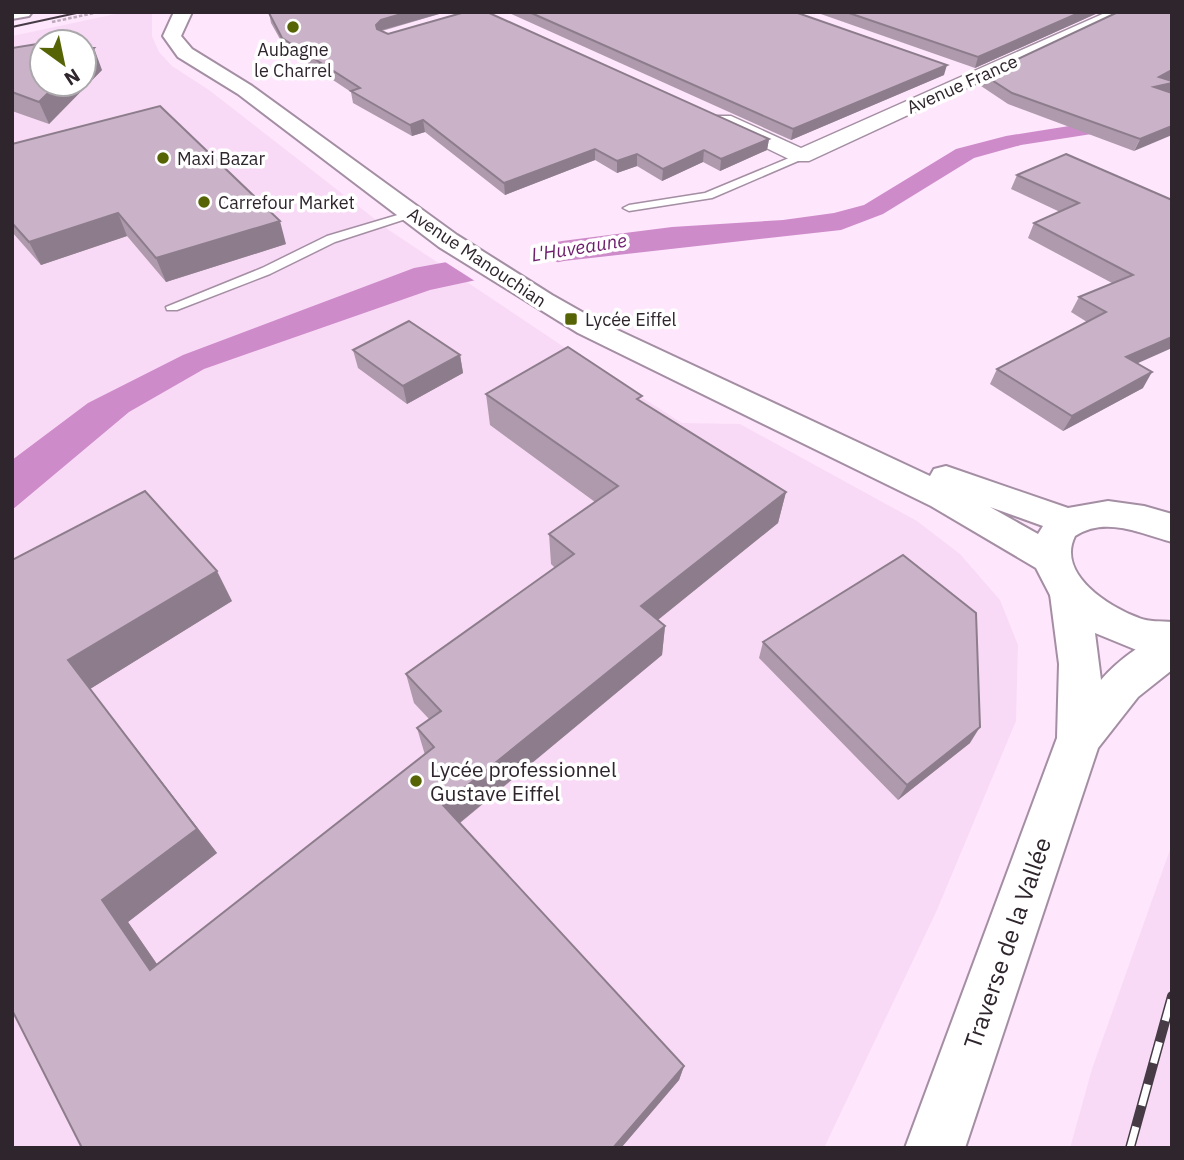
<svg xmlns="http://www.w3.org/2000/svg" width="1184" height="1160" font-family="'IBM Plex Sans',sans-serif">
<style>
.built{fill:#f9daf6;fill-rule:evenodd}
.water{fill:#ce8bca}
.pier{fill:#fee6fc}
.lines{fill:none;stroke-linecap:round;stroke-linejoin:round}
.service-casing{stroke:#a48ea3;stroke-width:3}
.minor-casing{stroke:#a48ea3;stroke-width:3}
.tertiary-casing{stroke:#a48ea3;stroke-width:4}
.secondary-casing{stroke:#a48ea3;stroke-width:4}
.path{stroke:#bba8b9;stroke-width:2.5;stroke-dasharray:3.5 2;stroke-linecap:butt}
.service{fill:#fff;fill-rule:evenodd}
.minor{fill:#fff;fill-rule:evenodd}
.tertiary{fill:#fff;fill-rule:evenodd}
.secondary{fill:#fff;fill-rule:evenodd}
.tram{stroke:#473c46;stroke-width:2}
.rail-casing{stroke:#473c46;stroke-width:10}
.rail{stroke:#fff;stroke-width:7;stroke-dasharray:22;stroke-linecap:butt}
.wall{fill:#ae9aac}
.shaded-wall{fill:#8d7d8c}
.building{fill:#cab3c8;stroke:#8d7d8c;stroke-width:2}
.poi-dot{fill:#576406;stroke:#fff;stroke-width:2.5}
.labels{text-anchor:middle;dominant-baseline:central;stroke-width:7;stroke-linejoin:round;paint-order:stroke}
.far-poi-label{font-size:18px;fill:#2e252d;stroke:#fff;text-anchor:start}
.far-street-label{font-size:18px;fill:#2e252d;stroke:#fff}
.far-water-label{font-size:19px;font-style:italic;fill:#6c1d6c;stroke:#fff}
.poi-label{font-size:21px;fill:#2e252d;stroke:#fff;text-anchor:start}
.near-street-label{font-size:24px;fill:#2e252d;stroke:#fff}
</style>
<rect width="100%" height="100%" fill="#fee6fc"/>
<path class="built" d="M125 12H152V36L159 52 172 66 209 90 389 230 591 365 682 423 740 424 917 521 960 554 1000 600 1018 645 1016 721 937 910 824 1148H12V36ZM42 42H84V84H42Z
M1172 844V1148H1070L1092 1069Z"/>
<path class="water" d="M1138 115 1156 124 1021 145 974 158 883 214 841 230 564 261 430 290 204 369 129 412 12 510V460L88 403 183 355 414 268 562 241 672 227 783 220 834 213 864 205 956 149 1006 136Z"/>
<path class="pier" d="M527 244 562 265 478 283 442 260Z"/>
<g class="lines">
<g class="service-casing">
<path id="service" d="M801 153 806 156 805 158 712 198 629 211 623 208 629 205 705 193Z
M411 211 415 212V216L335 242 270 274 177 310H167L166 307 262 268 327 236Z"/>
</g>
<g class="minor-casing">
<path id="minor" d="M1107 12H1130L809 161H793L717 124 714 120 717 116H731L801 148Z"/>
</g>
<g class="tertiary-casing">
<path id="tertiary" d="M1070 579 1084 583 1090 594 1101 680C1118 660 1147 639 1172 630V670L1138 697 1098 748 965 1148H905L1057 738 1059 664 1050 594 1056 583Z"/>
</g>
<g class="secondary-casing">
<path id="secondary" d="M12 12H32L29 16 12 19Z
M174 12H192L181 36 192 49 252 86 457 235 552 295 598 321 930 476 934 469 946 466 1068 508 1108 501 1144 506 1172 514V542C1140 533 1105 516 1075 536 1056 574 1109 607 1139 618 1149 622 1161 621 1172 622V654L1139 651 1095 633 1064 611 1051 597 1036 568 931 506 578 333 439 247 238 94 178 57 163 36ZM990 507 1043 526 1038 534Z"/>
</g>
<path class="path" d="M52 22 99 12"/>
<use href="#service" class="service"/>
<use href="#minor" class="minor"/>
<use href="#tertiary" class="tertiary"/>
<use href="#secondary" class="secondary"/>
<path class="tram" d="M12 27 81 12"/>
<g class="rail-casing">
<path id="rail" d="M1130 1148 1172 996"/>
</g>
<use href="#rail" class="rail"/>
</g>
<path class="wall" d="M270 12H446L382 31 388 34 769 139 767 150 720 171 703 162 662 181 637 166 617 173 595 160 505 195 425 132 412 136 353 103 351 92 285 48 271 23 269 13Z
M507 12H795L944 75 791 140Z
M815 12H1100L975 68Z
M1172 12V78L1169 80 1134 151 1008 104 981 86 984 75Z
M12 48 102 70 49 124 12 111Z
M12 144 286 244 166 282 127 236 41 265 12 232Z
M1017 175 1172 200 1138 363 1143 388 1063 431 990 384 997 369 1087 322 1071 312 1079 297 1112 283 1028 238 1034 223 1060 212 1011 189Z
M353 350 460 355 463 373 407 404 358 368Z
M486 394 642 402 786 492 778 523 658 620 665 626 662 655 460 823 684 1066 679 1080 621 1148H82L12 560 232 601 90 689 217 853 128 922 157 964 425 755 417 728 429 719 414 703 406 674 555 568 551 564 549 534 595 502 490 425Z
M763 642 970 743 898 800 759 658Z"/>
<path class="shaded-wall" d="M408 12H446L382 30 378 35 376 25 381 20Z
M1081 12H1100L975 68 978 57Z
M94 48 102 70 49 124 39 102 57 84H84V58Z
M947 65 944 75 791 140 793 129Z
M1172 70V78L1156 87 1172 83V86L1169 93 1149 99 1159 77Z
M423 120 425 132 412 136 410 125Z
M1172 126V135L1134 151 1140 139Z
M769 139 767 150 720 171 721 159Z
M595 149V160L505 195 504 183Z
M704 150 703 162 662 181 663 169Z
M637 154V166L617 173V161Z
M118 213 127 236 41 265 29 242Z
M280 221 286 244 166 282 156 258Z
M1172 337V348L1118 372 1126 357Z
M460 355 463 373 407 404 403 386Z
M1152 372 1143 388 1063 431 1072 416Z
M786 492 778 523 639 635 641 606Z
M217 571 232 601 90 689 217 853 128 922 174 989 150 970 102 900 68 660Z
M665 626 662 655 451 830 443 805Z
M980 727 970 743 898 800 907 785Z
M684 1066 679 1080 621 1148H613Z"/>
<path class="building" d="M270 12H408L381 20 376 25 377 29 388 34 465 12H487L769 139 721 159 704 150 663 169 637 154 617 161 595 149 504 183 423 120 410 125 351 91 360 88 282 38 269 13Z
M529 12H795L947 65 793 129Z
M846 12H1081L978 57Z
M1118 12H1172V70L1159 77 1172 81V83L1154 87 1172 93V126L1140 139 1012 93 984 75Z
M37 44H42V84H57L39 102 12 92V48Z
M84 48H94L84 58Z
M160 106 280 221 156 258 118 213 29 242 12 223V144Z
M1066 154 1172 200V337L1126 357 1152 372 1072 416 997 369 1106 312 1079 297 1133 275 1034 223 1079 203 1017 175Z
M409 321 460 355 403 386 353 350Z
M568 347 642 396 637 399 786 492 641 606 665 626 443 805 684 1066 613 1148H82L12 1010V560L145 491 217 571 68 660 197 829 102 900 150 970 434 747 417 728 441 711 406 674 574 554 549 534 618 486 486 394Z
M903 555 976 613 980 727 907 785 763 642Z"/>
<g class="poi-dot">
<circle cx="293" cy="27" r="7"/>
<circle cx="163" cy="158" r="7"/>
<circle cx="204" cy="202" r="7"/>
<rect x="564" y="312" width="14" height="14" rx="3.5"/>
<circle cx="416" cy="781" r="7"/>
</g>
<g class="labels">
<g class="far-poi-label">
<text x="293" y="49" text-anchor="middle">Aubagne<tspan x="293" dy="21">le Charrel</tspan></text>
<text x="177" y="158">Maxi Bazar</text>
<text x="218" y="202">Carrefour Market</text>
<text x="585" y="319">Lycée Eiffel</text>
</g>
<g class="far-street-label">
<text transform="translate(962 84) rotate(-24)">Avenue France</text>
<text transform="translate(477 257) rotate(34)">Avenue Manouchian</text>
</g>
<g class="far-water-label">
<text transform="translate(579 247) rotate(-9)">L'Huveaune</text>
</g>
<g class="poi-label">
<text x="430" y="769">Lycée professionnel<tspan x="430" dy="24">Gustave Eiffel</tspan></text>
</g>
<g class="near-street-label">
<text transform="translate(1007 943) rotate(-71)">Traverse de la Vallée</text>
</g>
</g>
<rect width="1184" height="1160" fill="none" stroke="#2e252d" stroke-width="28"/>
<g transform="translate(63 63) rotate(147)"><circle r="33" fill="#ffffff" stroke="#aba8ab" stroke-width="2"/>
<path d="M0-5L12 26L0 18L-12 26Z" fill="#576406"/>
<text y="-10" font-size="19" font-weight="bold" text-anchor="middle" fill="#2e252d">N</text>
</g>
</svg>
